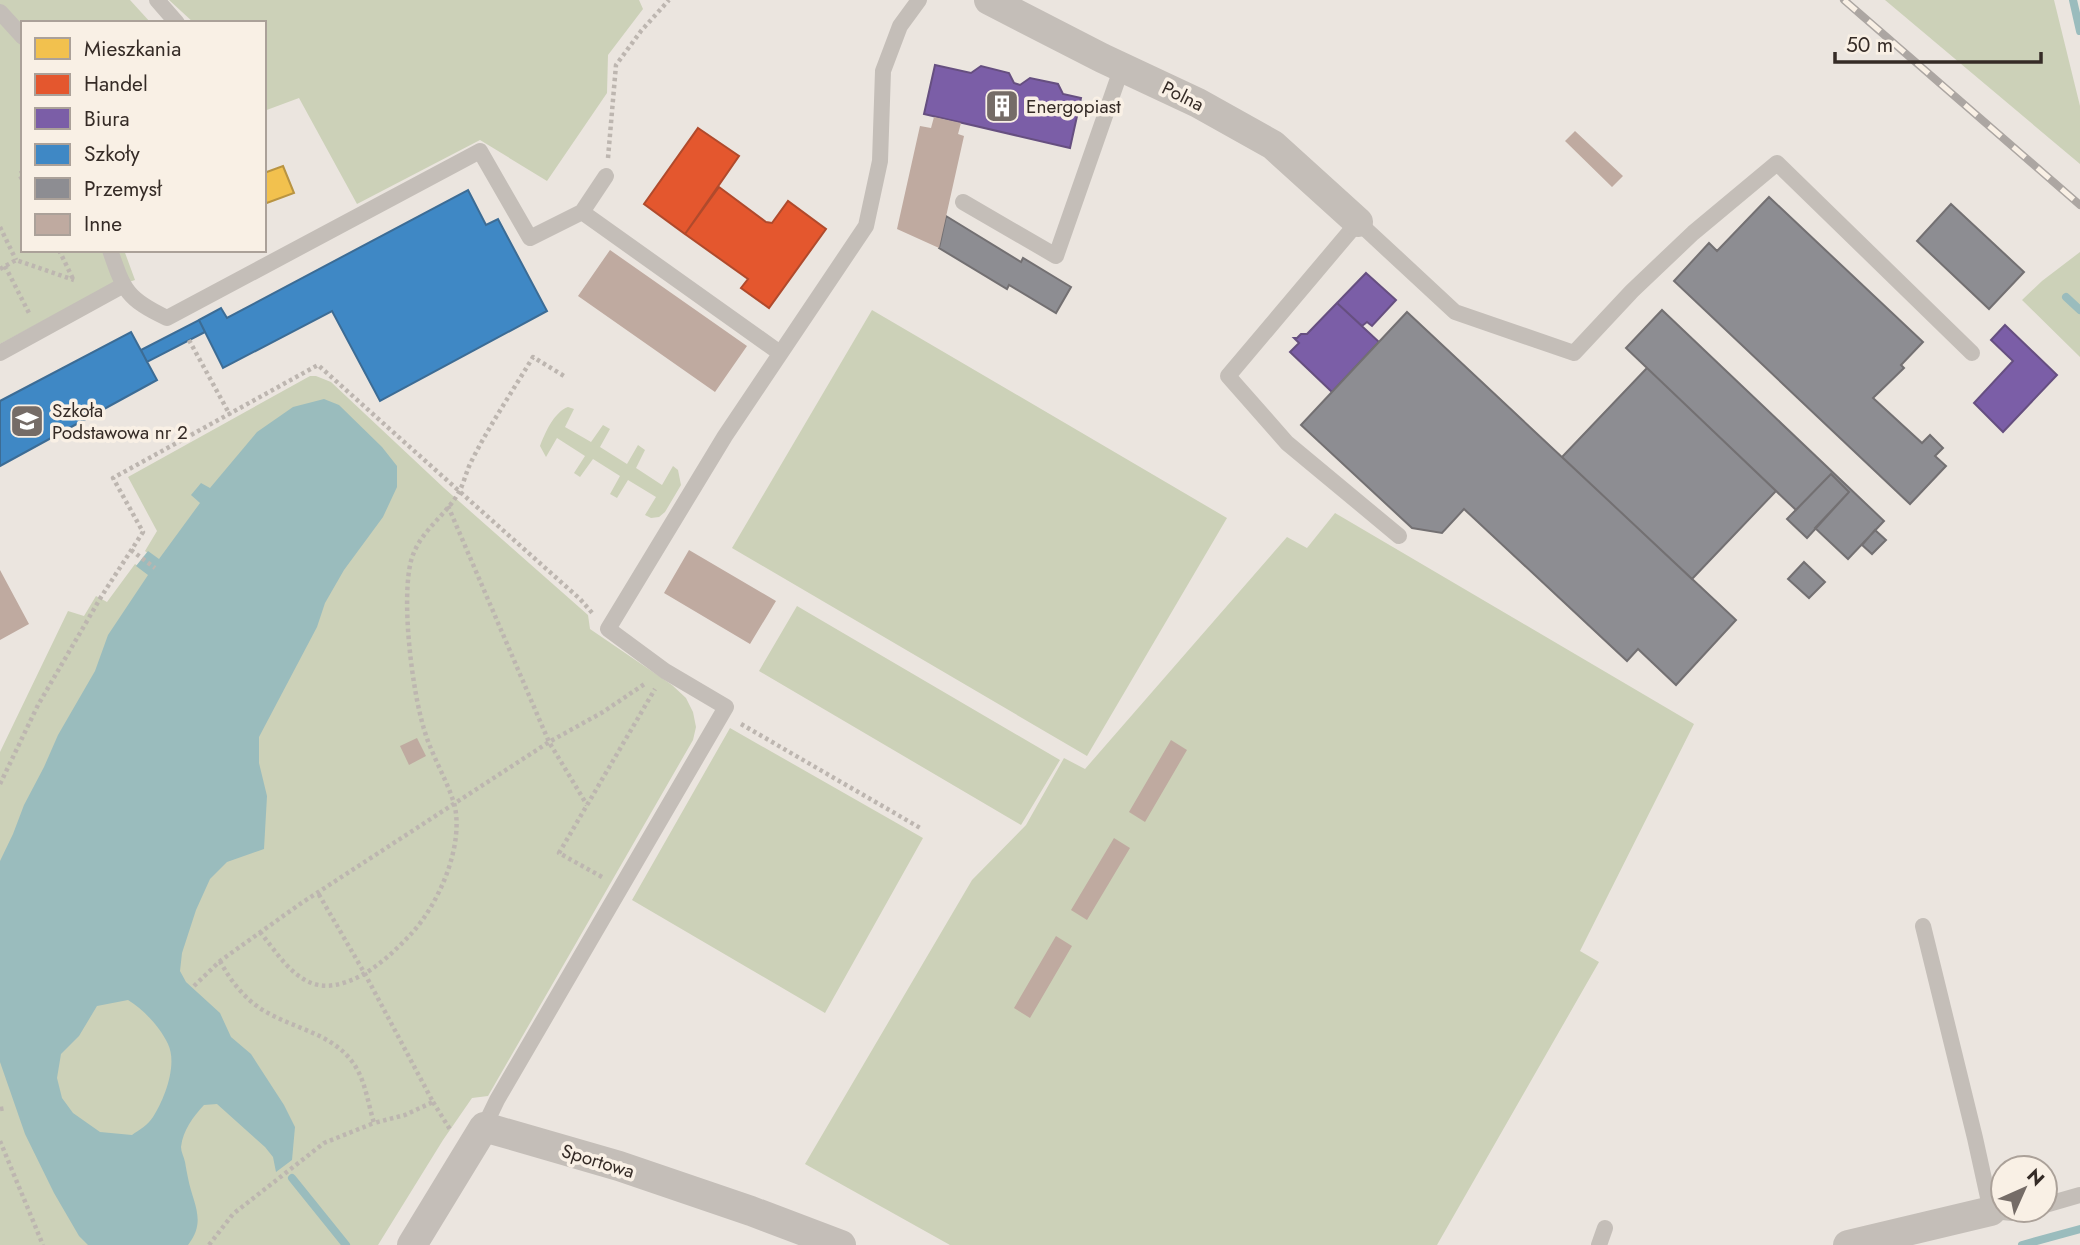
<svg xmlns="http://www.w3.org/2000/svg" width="2080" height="1245" font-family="Jost,sans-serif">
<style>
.green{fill:#ccd1b8}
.water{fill:#9abcbd;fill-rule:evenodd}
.homes{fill:#f2c14e;stroke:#b99442;stroke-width:2}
.shops{fill:#e4572e;stroke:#b04a2c;stroke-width:2}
.offices{fill:#7b5ea7;stroke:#664f80;stroke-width:2}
.schools{fill:#3f88c5;stroke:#3c6c95;stroke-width:2}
.industry{fill:#8d8d92;stroke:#737072;stroke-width:2}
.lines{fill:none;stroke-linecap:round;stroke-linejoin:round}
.stream{stroke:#9abcbd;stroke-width:8}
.building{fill:#bfaaa0}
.path{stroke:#bdb6b0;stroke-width:4.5;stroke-dasharray:3.5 3.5;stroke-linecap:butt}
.service{stroke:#c4beb8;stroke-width:16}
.minor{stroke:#c4beb8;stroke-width:30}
.rail-casing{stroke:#aca6a2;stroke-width:8}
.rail{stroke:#f9f0e5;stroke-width:5;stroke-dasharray:16;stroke-linecap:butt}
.labels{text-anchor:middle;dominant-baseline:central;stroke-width:7;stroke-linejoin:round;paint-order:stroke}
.street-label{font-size:19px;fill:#352b26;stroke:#f9f0e5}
.poi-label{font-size:19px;fill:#352b26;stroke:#f9f0e5;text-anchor:start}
</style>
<rect width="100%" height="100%" fill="#ebe5df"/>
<path class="green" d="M0 0H130L151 23H23V250H124L135 280 93 294 0 344Z
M169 0H639L643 9 608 55 607 93 547 181 480 140 357 204 299 98 264 111V23H194Z
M1885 0H2054L2080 106V164Z
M2080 252V357L2022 300 2042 281Z
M872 310 1227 518 1087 756 732 548Z
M310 376H316L331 382 444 488 588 615 590 629 672 685 686 698 693 712 696 727 693 740 488 1096 472 1098 443 1140 378 1245H0V752L68 611 84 616 96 596 107 602 135 564 150 574 158 561 145 551 157 531 128 477Z
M568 407 574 409 565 427 591 442 603 425 610 429 600 447 627 464 638 445 645 450 636 468 662 485 673 466 678 470 681 485 665 512 659 517 651 518 645 515 656 497 628 480 617 498 610 494 620 476 593 459 580 477 574 473 585 456 557 438 546 457 540 446C545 433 554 412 568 407Z
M1335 513 1694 724 1580 951 1599 962 1437 1245H950L805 1164 972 880 1026 825 1064 758 1085 769 1287 537 1307 548Z
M797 606 1060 760 1021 825 759 671Z
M730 728 923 838 825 1013 632 900Z"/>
<path class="water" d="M324 399 339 405 382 447 397 466V487L383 517 344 570 325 603 317 627 259 737V763L267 796 264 849 227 862 210 879 196 910 182 953 180 971 186 982 220 1013 231 1037 251 1054 284 1105 295 1127 292 1160 276 1172 273 1157 265 1147 217 1104 204 1105C193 1117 183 1130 181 1147 181 1152 184 1157 185 1162 186 1168 187 1173 188 1178 193 1204 207 1221 188 1245H88L79 1236 54 1193 25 1134 0 1062V861L13 834 24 805 44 767 58 735 95 671 108 635 148 575 136 566 148 551 159 559 200 503 191 495 201 483 210 488 257 432 293 407ZM128 1000C144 1010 160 1027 168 1044 178 1065 164 1100 153 1117 148 1125 139 1130 132 1135L100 1132 73 1113 62 1098 57 1078 61 1054 79 1036 97 1006Z"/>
<path class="homes" d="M283 166 294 193 264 204V173Z"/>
<path class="shops" d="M698 128 739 156 685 234 644 204Z
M719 187 766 222 772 223 788 201 826 229 769 308 741 288 748 279 685 234Z"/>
<path class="offices" d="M935 65 971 73 981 66 1009 73 1014 83 1020 85 1030 78 1058 84 1063 94 1081 98 1070 148 924 114Z
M1366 273 1396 300 1372 326 1367 322 1362 326 1337 303Z
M1337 303 1379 342 1332 392 1290 352 1299 343 1294 338H1297L1301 334H1307Z
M2005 325 2057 375 2003 432 1974 403 2013 361 1991 340Z"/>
<path class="schools" d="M468 190 486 225 498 219 547 311 380 401 332 311 223 368 199 320 221 308 227 318Z
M199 320 205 332 147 362 141 350Z
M131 332 157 380 0 466V401Z"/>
<path class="industry" d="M1769 197 1923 342 1901 365 1904 368 1873 398 1922 443 1930 435 1943 448 1935 456 1946 466 1910 504 1674 281 1709 243 1717 251Z
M1951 204 2024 272 1989 309 1917 241Z
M946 216 1021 262 1023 258 1071 287 1056 313 1009 285 1007 289 939 248Z
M1662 310 1884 521 1848 559 1815 528 1849 492 1831 474 1796 510 1626 348Z
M1407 312 1736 620 1676 685 1638 649 1627 661 1464 509 1442 533 1412 528 1301 425Z
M1647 368 1776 491 1692 579 1562 457Z
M1831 474 1849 492 1807 538 1787 519Z
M1875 530 1886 540 1872 554 1862 545Z
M1804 562 1825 582 1809 598 1788 579Z"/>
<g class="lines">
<path class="stream" d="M2073 0 2080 31
M2066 297 2080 310
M292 1178 346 1245
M2022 1245 2080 1229"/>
</g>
<path class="building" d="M934 117 961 123 958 134 964 136 939 248 897 229 920 126 931 128Z
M1575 131 1623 176 1612 187 1565 141Z
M610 250 747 346 715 392 578 296Z
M689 550 776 601 750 644 664 593Z
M0 570 29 624 0 640Z
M417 738 426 756 409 765 400 746Z
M1171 740 1187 750 1145 822 1129 812Z
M1114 838 1130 848 1087 920 1071 910Z
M1056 936 1072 946 1030 1018 1014 1008Z"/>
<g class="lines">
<path class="path" d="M608 158 616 65 641 31 669 0
M23 172 19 174 23 181
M0 227 16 260
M59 250 74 281
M5 266 30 315
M0 269 16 260 74 280
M189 340 230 415
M448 506 549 742 587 805
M131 550 155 568
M741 724 922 829
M0 784 38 705 101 597 143 532 113 478 318 365 580 599 594 615
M602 877 559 853 655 689
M260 932C282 959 302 996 343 983 370 975 392 954 411 934 439 904 465 844 454 803 446 778 431 754 424 729 412 690 401 600 411 561 419 531 445 517 459 492 464 483 466 472 471 462 489 426 512 392 533 357L564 376
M220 961C231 982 247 1002 268 1013 300 1031 339 1035 358 1071 366 1086 369 1107 374 1123L405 1115 433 1102 365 974 318 893
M194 986 220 961 300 904 549 742 603 712 646 683
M433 1102 451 1131
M0 1109 6 1108
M0 1141 43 1245
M209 1245 233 1214 324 1143 374 1123"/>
<path class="service" d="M157 0 177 23
M0 12 23 37
M963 202 1056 256 1122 67
M582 212 780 353
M110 250C124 291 127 299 167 318L480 151 530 238 582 212 606 176
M0 353 122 286
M1399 536 1287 443 1228 376 1358 222 1455 312 1574 353 1632 291 1693 233 1777 163 1972 353
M1923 926 1975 1138 1991 1211 2013 1213 2024 1210
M484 1127 497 1100 726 707 665 671 608 629 725 436 866 226 880 161 883 71 900 26 919 0
M2045 1205 2080 1195
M1599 1245 1605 1228"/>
<path class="minor" d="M989 0 1102 58 1198 103 1273 145 1358 222
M412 1245 484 1127 619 1166 751 1211 841 1245
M1848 1245 1991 1211"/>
<g class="rail-casing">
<path id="rail" d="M1844 0 2080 205"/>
</g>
<use href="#rail" class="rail"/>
</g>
<defs>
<g id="building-square" transform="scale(1.75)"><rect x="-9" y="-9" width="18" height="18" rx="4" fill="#756c67" stroke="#f9f0e5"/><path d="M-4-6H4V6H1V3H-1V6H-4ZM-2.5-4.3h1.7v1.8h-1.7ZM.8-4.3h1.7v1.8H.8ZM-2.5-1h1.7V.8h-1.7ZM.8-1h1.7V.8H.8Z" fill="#fff"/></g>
<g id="school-square" transform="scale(1.75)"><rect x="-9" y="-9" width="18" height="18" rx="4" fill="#756c67" stroke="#f9f0e5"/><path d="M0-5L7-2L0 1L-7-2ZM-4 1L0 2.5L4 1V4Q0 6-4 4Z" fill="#fff"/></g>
</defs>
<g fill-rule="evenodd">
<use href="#building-square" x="1002" y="106"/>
<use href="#school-square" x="27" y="421"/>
</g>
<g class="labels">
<g class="street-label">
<text transform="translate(1183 96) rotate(26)">Polna</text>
<text transform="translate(598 1161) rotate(17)">Sportowa</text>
</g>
<g class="poi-label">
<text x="1026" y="106">Energopiast</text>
<text x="52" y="410">Szkoła<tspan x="52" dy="22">Podstawowa nr 2</tspan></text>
</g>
</g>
<rect x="21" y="21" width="245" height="231" fill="#f9f0e5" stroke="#aba199" stroke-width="2"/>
<rect x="35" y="38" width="35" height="21" fill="#f2c14e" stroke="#aba199" stroke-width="2"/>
<text x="84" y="56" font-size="21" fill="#352b26">Mieszkania</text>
<rect x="35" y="74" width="35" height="21" fill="#e4572e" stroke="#aba199" stroke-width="2"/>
<text x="84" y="91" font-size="21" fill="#352b26">Handel</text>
<rect x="35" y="108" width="35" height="21" fill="#7b5ea7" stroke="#aba199" stroke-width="2"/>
<text x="84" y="126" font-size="21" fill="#352b26">Biura</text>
<rect x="35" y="144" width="35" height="21" fill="#3f88c5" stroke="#aba199" stroke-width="2"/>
<text x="84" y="161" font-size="21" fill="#352b26">Szkoły</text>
<rect x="35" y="178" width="35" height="21" fill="#8d8d92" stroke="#aba199" stroke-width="2"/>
<text x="84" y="196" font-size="21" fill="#352b26">Przemysł</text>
<rect x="35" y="214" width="35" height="21" fill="#bfaaa0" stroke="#aba199" stroke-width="2"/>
<text x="84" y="231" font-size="21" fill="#352b26">Inne</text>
<g transform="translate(2024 1189) rotate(45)"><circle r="33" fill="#f9f0e5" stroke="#aba199" stroke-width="2"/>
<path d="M0-5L12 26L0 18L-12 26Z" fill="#756c67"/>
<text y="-10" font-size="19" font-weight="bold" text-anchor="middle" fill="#352b26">N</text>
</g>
<path d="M1835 52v10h206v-10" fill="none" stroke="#352b26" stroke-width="3.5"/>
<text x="1846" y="52" font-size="21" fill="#352b26" stroke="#f9f0e5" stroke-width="5" paint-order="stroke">50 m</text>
</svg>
